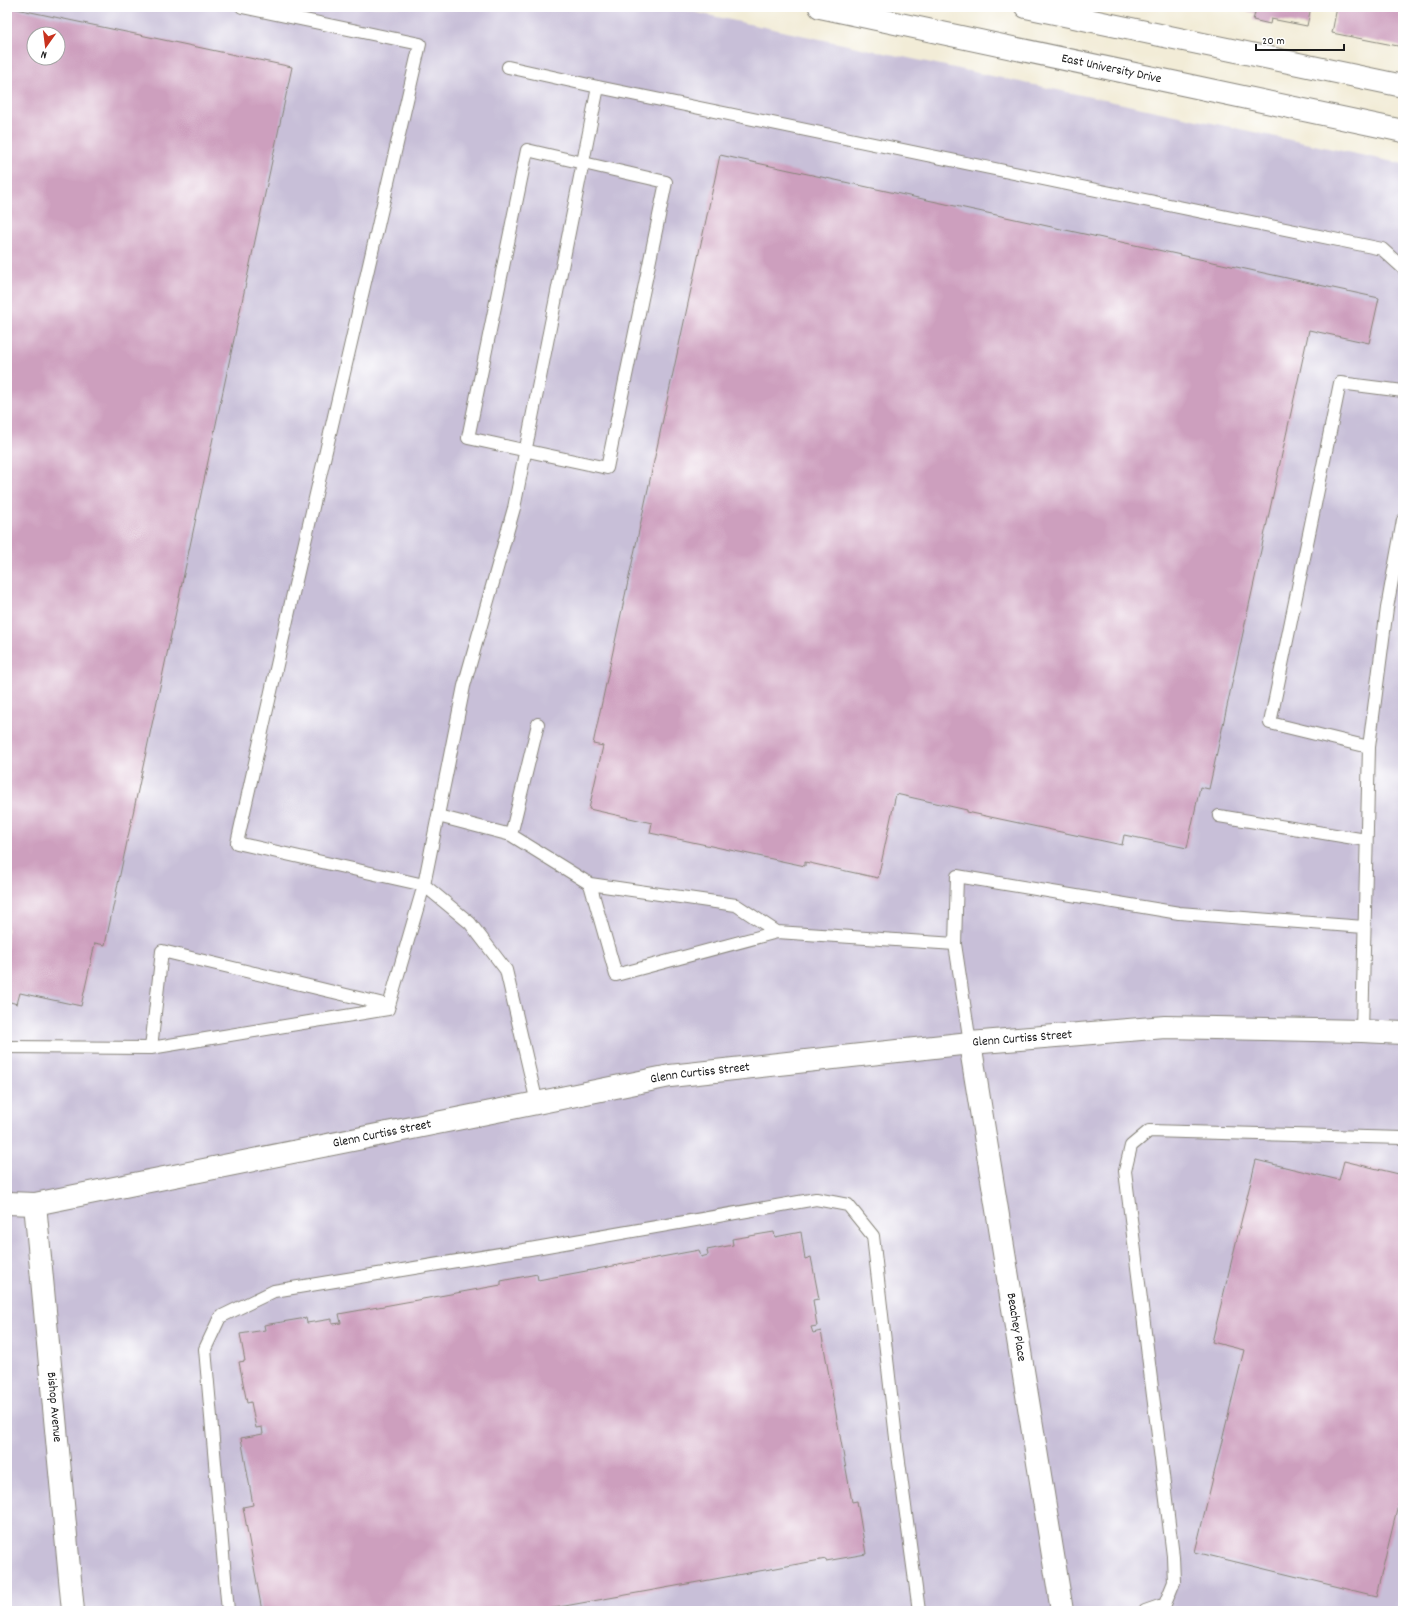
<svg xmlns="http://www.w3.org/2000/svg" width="1410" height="1618" font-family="Dekko,sans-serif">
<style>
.industrial{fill:#c8bfd8;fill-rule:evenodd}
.building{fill:#cd9fbe;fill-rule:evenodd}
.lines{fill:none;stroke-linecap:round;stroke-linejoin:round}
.lane-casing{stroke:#87847a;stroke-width:14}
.street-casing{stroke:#87847a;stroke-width:24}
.secondary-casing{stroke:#87847a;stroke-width:24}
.lane{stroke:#fff;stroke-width:12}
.street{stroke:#fff;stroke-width:22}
.secondary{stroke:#fff;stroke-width:22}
.labels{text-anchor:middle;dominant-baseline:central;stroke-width:3;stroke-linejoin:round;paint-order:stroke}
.street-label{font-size:13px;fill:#1c1c1c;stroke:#fff}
</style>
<rect width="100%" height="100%" fill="#fff"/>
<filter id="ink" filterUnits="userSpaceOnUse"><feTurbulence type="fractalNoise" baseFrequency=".025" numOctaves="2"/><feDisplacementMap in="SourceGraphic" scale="8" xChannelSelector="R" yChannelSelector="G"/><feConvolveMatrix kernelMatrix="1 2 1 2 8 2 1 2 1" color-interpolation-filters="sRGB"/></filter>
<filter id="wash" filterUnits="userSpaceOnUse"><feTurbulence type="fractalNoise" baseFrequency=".012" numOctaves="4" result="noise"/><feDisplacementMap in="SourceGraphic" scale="16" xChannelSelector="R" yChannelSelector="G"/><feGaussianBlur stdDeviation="0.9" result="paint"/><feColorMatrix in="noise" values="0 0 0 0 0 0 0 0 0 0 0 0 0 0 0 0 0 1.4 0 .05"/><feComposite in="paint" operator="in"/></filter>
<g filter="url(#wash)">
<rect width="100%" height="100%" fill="#f2ecd7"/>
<path class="industrial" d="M7 7H670L1403 164V1611H7ZM34 34H58V58H34Z"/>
<g id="blocks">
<path class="building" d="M7 7 292 67 105 945 95 943 81 1006 20 993 17 1004 7 1001ZM34 34H58V58H34Z
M1229 7H1311L1307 26 1271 19 1270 24 1253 20 1255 13Z
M1337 7H1403V47L1332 33Z
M720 155 1379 298 1369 343 1309 330 1209 789 1200 787 1187 848 1124 835 1122 845 967 812V810L896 794 878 878 805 862V866L650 833 652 823 589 809 603 746 593 744Z
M1256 1160 1339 1180 1344 1161 1403 1175V1485L1376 1596 1195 1552 1244 1350 1212 1342Z
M774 1232 775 1237 801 1232 805 1259 811 1257 819 1299 813 1300 817 1326 811 1327 813 1333 821 1331 852 1502 857 1501 866 1554 826 1561V1559L537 1611H262L243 1507 253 1505 241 1438 263 1434 262 1427 256 1428 251 1402 247 1403 239 1362 245 1361 240 1334 265 1330 264 1325 306 1318 307 1323 332 1319V1324L341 1323 339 1314 501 1285V1281L537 1274 538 1280 699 1250 701 1257 708 1255 707 1250 733 1245 732 1239Z"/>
</g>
</g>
<g filter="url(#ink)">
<use href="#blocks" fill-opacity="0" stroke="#87847a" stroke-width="1"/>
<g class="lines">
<g class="lane-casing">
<path id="lane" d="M508 67 598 87 1382 249 1403 268
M527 150 666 182 607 468 468 438Z
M538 724 511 835 590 884 616 975 777 932 955 944 970 1043
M1369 747 1270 723 1340 383 1403 391
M438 816 511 835
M1219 816 1366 840
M590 884 736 905 777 932
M955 944 957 876 1179 913 1364 927
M1362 1031 1369 747 1387 608 1403 520
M7 1047 151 1048 388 1009 424 885 237 843 292 598 420 44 242 7
M151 1048 162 951 388 1005
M537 1103 506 970 470 923 424 885 464 686 514 508 598 87
M228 1611 205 1349 220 1317 274 1291 530 1249 816 1199 848 1205 873 1236 897 1447 919 1611
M1145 1611 1165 1604 1174 1582 1173 1556 1125 1171 1131 1146 1149 1131 1403 1138"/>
</g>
<g class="street-casing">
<g id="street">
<path id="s1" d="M970 1043 1062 1611"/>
<path id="s2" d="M35 1204 73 1611"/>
</g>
</g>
<g class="secondary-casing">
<g id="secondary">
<path id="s3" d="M820 7 1403 131"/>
<path d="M1026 7 1403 86"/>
<path id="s4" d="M7 1203 35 1204 670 1076 970 1043 1165 1027 1362 1031 1403 1033"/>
</g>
</g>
<use href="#lane" class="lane"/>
<use href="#street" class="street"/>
<use href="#secondary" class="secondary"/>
</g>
</g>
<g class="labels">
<g class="street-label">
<text stroke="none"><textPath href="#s3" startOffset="298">East University Drive</textPath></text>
<text stroke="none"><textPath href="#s4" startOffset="1030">Glenn Curtiss Street</textPath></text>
<text stroke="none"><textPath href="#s4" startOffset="706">Glenn Curtiss Street</textPath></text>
<text stroke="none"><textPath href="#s4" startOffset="382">Glenn Curtiss Street</textPath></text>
<text stroke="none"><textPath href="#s1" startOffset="288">Beachey Place</textPath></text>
<text stroke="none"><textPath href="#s2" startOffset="204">Bishop Avenue</textPath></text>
</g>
</g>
<rect width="1410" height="1618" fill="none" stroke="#fff" stroke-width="24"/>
<g transform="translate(46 46) rotate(194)"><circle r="19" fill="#ffffff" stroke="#a4a4a4"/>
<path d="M0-3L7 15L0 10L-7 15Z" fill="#c8321e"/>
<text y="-6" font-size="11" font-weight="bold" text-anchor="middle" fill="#1c1c1c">N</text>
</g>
<path d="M1256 44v6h88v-6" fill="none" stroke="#1c1c1c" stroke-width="2"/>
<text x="1262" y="44" font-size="12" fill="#1c1c1c" stroke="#ffffff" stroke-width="3" paint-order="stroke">20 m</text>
</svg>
